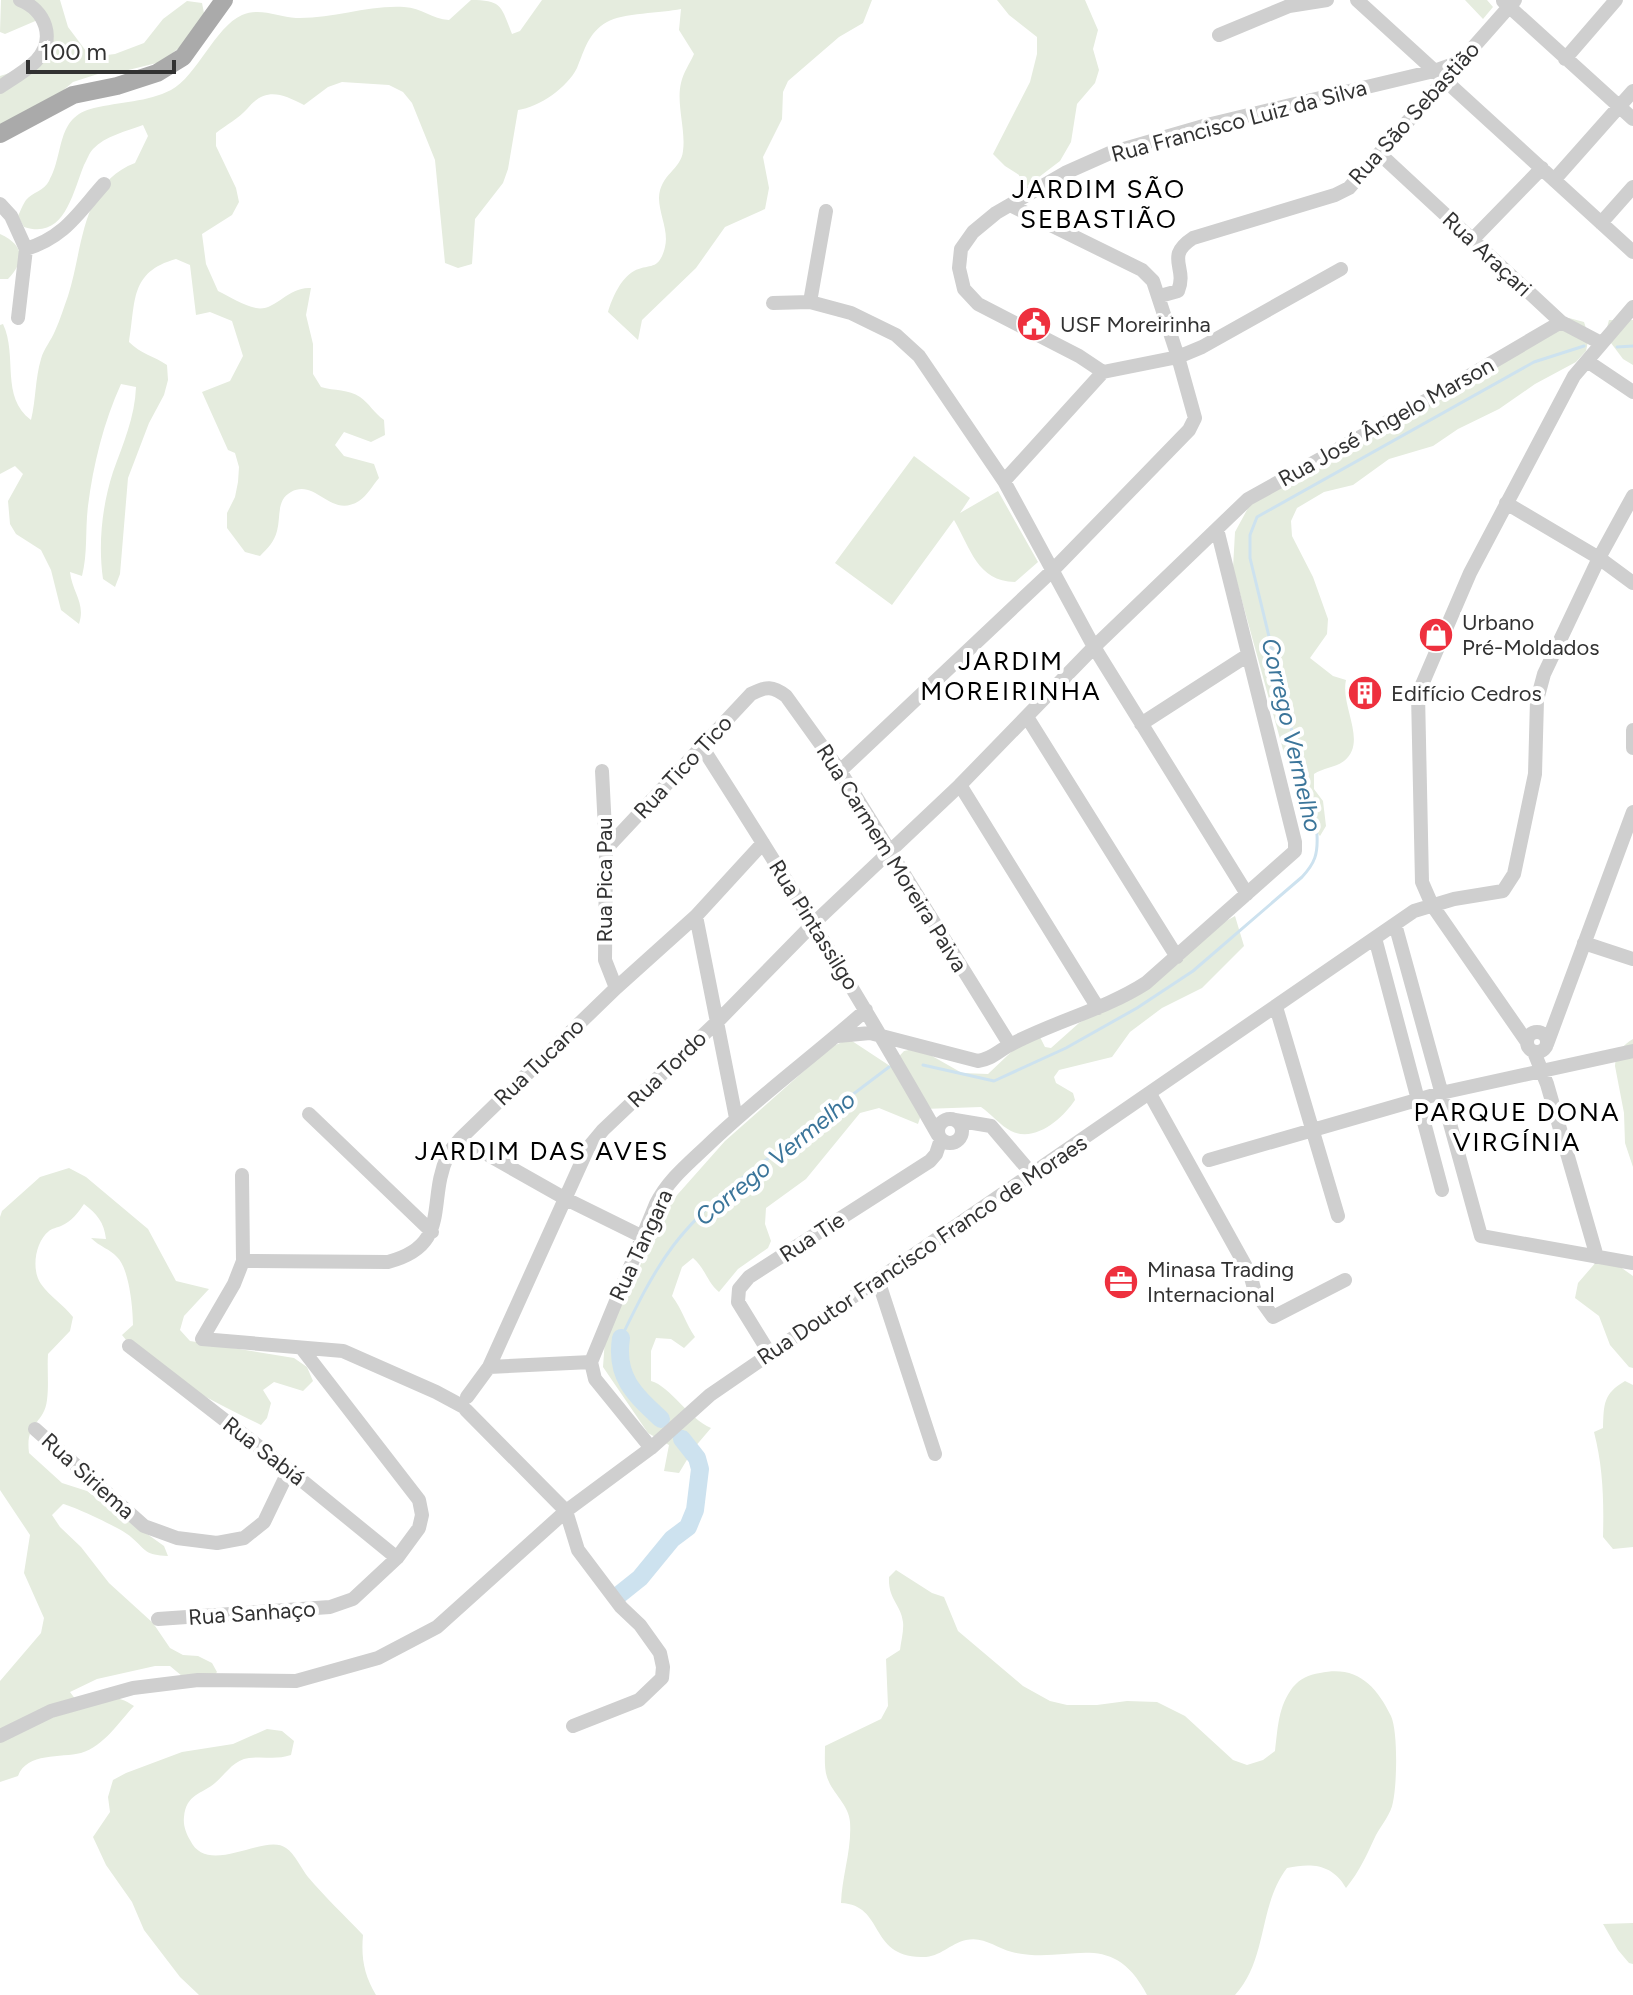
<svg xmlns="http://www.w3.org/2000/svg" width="1633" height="1995" font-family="Figtree,sans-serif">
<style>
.green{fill:#e5ecde}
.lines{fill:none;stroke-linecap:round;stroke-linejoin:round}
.stream{stroke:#cde2ef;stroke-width:3}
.river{stroke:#cde2ef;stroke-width:18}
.minor{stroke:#cfcfcf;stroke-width:14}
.major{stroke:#aaa;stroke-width:18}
.labels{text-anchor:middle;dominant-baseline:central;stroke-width:8;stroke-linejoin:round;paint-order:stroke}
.street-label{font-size:22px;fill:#323232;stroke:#fff}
.poi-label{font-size:22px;fill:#323232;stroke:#fff;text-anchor:start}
.water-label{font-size:24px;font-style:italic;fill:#3b759a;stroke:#fff}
.quarter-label{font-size:26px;letter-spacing:2px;fill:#000;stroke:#fff}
</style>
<rect width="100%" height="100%" fill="#fff"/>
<path class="green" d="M1 0H60L68 27 86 51 99 56 115 54 144 43 163 19 187 1 202 3 205 18 184 44 161 62 116 73H101L73 82 51 101 0 128V76L16 71 41 49 40 19 5 34 0 32Z
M471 0C502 0 501 6 512 34L520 31 542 0H872L863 23 839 37 788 81 783 92 782 119 763 157 769 188 765 209 725 227 696 268 642 320 638 340 608 312C612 298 621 278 634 271 649 263 659 272 665 247 669 231 659 214 659 198 660 174 681 170 683 151 686 129 676 104 681 83 683 73 690 63 694 54L679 30 681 9C662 13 622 13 607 22 588 33 585 49 577 68 567 88 539 107 518 110L508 169 503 183 475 219 472 264 458 268 445 263 435 160 412 103 403 92 389 85 342 82 328 87 304 105C281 93 265 87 247 109 239 118 226 125 216 133V146L236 188 239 202 232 215 202 234 206 264 218 291C230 297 243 305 256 308 275 312 288 286 311 288L306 315 313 344V374L321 387C334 391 349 389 360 397 369 403 374 413 384 420L385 435 371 442 344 432 335 445 344 456 374 464 379 478C373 485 367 496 359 501 330 519 316 478 291 492 276 500 281 517 277 531 274 542 268 548 260 556L245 552 227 528V513L235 497 238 482 239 467 235 453 228 450 202 392 230 381 243 356 232 321 210 312 196 315 190 265 176 259C129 272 136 302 129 342 141 354 154 356 167 365L168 380 164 395 149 423 128 478 120 574 115 587 103 579C98 544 102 506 113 472 123 444 135 417 136 387L121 384C104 421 93 465 88 506 85 530 88 553 82 576L70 572C72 592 86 603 79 624L61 610 51 570 41 550 16 534 10 524 8 501 23 474 15 466 0 474V325L3 324C18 356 0 397 31 420 36 400 35 379 41 359 44 348 51 341 55 331 60 320 64 307 68 296 83 250 81 183 135 163L148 136 143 125C127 131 105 136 93 149 89 153 87 160 84 165 72 195 64 240 24 227L18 216C20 212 23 204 26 200 33 192 44 191 49 181 65 153 55 117 94 108 119 102 148 102 171 90 197 76 215 27 242 15 260 7 278 17 296 18 333 19 367 5 404 7 422 8 432 19 449 20Z
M997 0H1085L1098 30 1093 49 1099 70 1095 83 1077 104 1071 142 1060 161 1022 190 1019 175 1005 166 993 154 1030 82 1037 54V37L1009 15Z
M1465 0H1487L1493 7 1483 19Z
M0 234C24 245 26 260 8 279H0Z
M1569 318 1584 322 1589 337 1586 351 1576 362 1535 384 1499 409 1458 429 1433 446 1389 459 1353 485 1324 492 1297 508 1291 521 1292 536 1313 577 1328 619 1327 634 1310 658 1333 676 1346 680C1340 706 1368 742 1344 761 1337 767 1323 768 1314 774V789L1323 801 1326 826 1320 836 1301 815 1233 568 1235 532 1254 497Z
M1609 320H1633V365L1623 359 1605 335Z
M914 456 970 498 960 513 998 491 1038 562 1015 582C977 581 971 549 954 520L892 605 835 563Z
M1235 916 1244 946 1202 988 1162 1008 1130 1032 1112 1057 1059 1070 1054 1077 1056 1083 1073 1093 1075 1100C1063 1118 1036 1143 1011 1131 1001 1126 991 1114 981 1107L923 1109 918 1124 879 1108 860 1113 806 1179 766 1208 765 1224 771 1241 768 1248 738 1269 719 1292C707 1282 705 1268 693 1258L682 1267 672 1296C682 1309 686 1324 695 1337L684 1348 671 1339 656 1338 651 1351V1381C670 1386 689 1419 711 1428L694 1448 679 1473 664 1471 669 1445 648 1433 603 1367 605 1339 670 1203 725 1141 831 1047 849 1039 890 1066 904 1051 918 1048 962 1073 988 1074 1029 1035 1038 1033 1045 1047 1051 1048 1079 1023 1145 987 1194 939Z
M1633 1039V1167L1625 1143 1624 1113 1615 1066C1615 1056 1623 1044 1633 1039Z
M69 1168 86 1177 148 1229 176 1281 209 1289 184 1316 180 1330 190 1341 294 1358 307 1367 313 1381 303 1391 274 1382 263 1390 271 1403 267 1418 261 1425C220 1404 149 1372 122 1335L133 1325C133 1308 129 1268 117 1257 110 1249 100 1247 91 1238L106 1239C104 1222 97 1214 84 1204 78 1213 72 1221 61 1226 58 1227 51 1229 49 1231 35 1242 31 1270 41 1284 49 1296 64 1305 73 1317L70 1331 48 1354C47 1369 49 1385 47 1400 44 1425 25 1421 29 1453L62 1483 87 1491 164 1546 168 1556C145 1555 147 1551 131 1537 123 1529 73 1506 63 1504L52 1515 60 1527 81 1547 109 1583 153 1623 170 1648 183 1655 198 1656 212 1663 217 1672 214 1676H182L170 1666H155L97 1679 70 1692 79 1704C101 1698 114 1692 134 1706 119 1722 104 1746 81 1753 61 1758 27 1752 18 1776L0 1782V1681L41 1633 44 1618 24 1573 30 1535 0 1490V1217L2 1211 40 1177Z
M1597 1261H1612L1633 1276V1368L1629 1367 1610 1345 1599 1316 1575 1298 1578 1283Z
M1625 1381 1633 1385V1547L1613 1549 1603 1537C1604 1500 1603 1467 1594 1432L1603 1428C1604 1404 1603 1394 1625 1381Z
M896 1570 932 1593 944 1597 958 1631 1023 1686 1050 1701 1067 1705H1097L1127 1701 1157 1702 1185 1716 1233 1760 1247 1765 1263 1760 1275 1751C1278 1727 1278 1707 1293 1687 1301 1678 1308 1675 1320 1673 1356 1665 1376 1685 1391 1716 1398 1731 1397 1784 1393 1802 1391 1814 1382 1824 1376 1835 1367 1854 1360 1871 1346 1888 1332 1864 1312 1863 1287 1868 1258 1906 1268 1959 1235 1995H1147C1111 1926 1069 1966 1012 1952 996 1948 984 1936 966 1940 949 1944 940 1958 921 1957 868 1956 885 1905 841 1903 842 1876 852 1849 850 1822 849 1805 832 1793 827 1777 824 1768 825 1756 825 1746L881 1719 888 1706 886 1659 900 1650C901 1641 904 1631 903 1622 901 1604 888 1600 889 1577Z
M267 1729 282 1731 294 1741 291 1755C276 1760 264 1756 249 1758 233 1760 226 1774 215 1783 202 1794 186 1794 184 1817 183 1825 186 1833 190 1840 208 1878 265 1832 286 1848 295 1854 301 1868 308 1877 325 1897 345 1916 363 1935 361 1958 364 1975 376 1995H199L180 1977 144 1930 132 1902 106 1865 93 1837 110 1812 108 1797 113 1780 126 1773 182 1752 233 1744Z
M1633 1923V1964L1629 1963 1618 1950 1603 1924Z"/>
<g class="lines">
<path class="stream" d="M1617 347 1633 346
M923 1065 994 1081 1066 1048 1137 1008 1193 971 1302 877C1315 863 1318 854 1317 835L1250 558V535L1257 517 1534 362 1584 346
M621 1338C636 1307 652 1274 673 1246 688 1226 706 1209 724 1192L889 1067"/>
<path class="river" d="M621 1338C615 1377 634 1394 661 1419
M620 1594 640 1578 672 1539 688 1527 695 1510 700 1469 697 1458 682 1439"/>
<path class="minor" d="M1293 0 1289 6 1327 0
M1357 0 1633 252
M1503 1 1633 119
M1219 35 1289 6
M1565 59 1616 0
M0 87C12 79 26 71 36 61 57 39 45 10 20 0
M1381 155 1561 322 1601 343
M1554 180 1633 91
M0 204 11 216 26 249 18 318
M1601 223 1633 187
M1472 240 1542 168
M26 249C65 237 78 213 104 184
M1160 296 1178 291C1188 267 1164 257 1193 238L1335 195 1349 188 1515 0
M810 302 826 211
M773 303 810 302 851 313 896 335 919 356 1004 481 1094 647 1247 894
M1587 361 1633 392
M1103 372 1079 356 978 304 964 289 959 268 961 249 973 232 996 213 1065 173 1110 153 1207 125 1434 71 1459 62
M1103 372 1178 357 1202 347 1341 269
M1004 481 1103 372
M1506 503 1599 558 1633 583
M1027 717 1177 957
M1141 724 1248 655
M1633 730V748
M702 747C784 875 863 1003 938 1135
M602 771 606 849 605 960 616 988
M840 771 1052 571 1189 430 1195 418 1178 357 1153 281 1142 270 1010 205
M960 785 1098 1008
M606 849 751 694C766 686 773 686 786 696L840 771 1010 1045
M696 916 736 1118
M1395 924 1481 1236 1633 1263
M1375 938 1442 1190
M1584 943 1633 959
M1276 1007 1338 1216
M1527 1042a10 10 0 1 1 20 0a10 10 0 1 1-20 0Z
M838 1036 870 1033 978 1061C992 1059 998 1051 1010 1045 1055 1021 1104 1010 1146 983L1295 851V842L1217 529
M1527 1042 1432 905 1422 882 1418 694 1470 573 1574 376 1633 307
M1547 1044 1633 812
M1534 1052 1547 1084 1597 1257
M1150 1094 1250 1274 1255 1292 1273 1317 1345 1280
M309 1114 432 1232
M938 1131a12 12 0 1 1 24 0a12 12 0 1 1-24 0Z
M955 1120 991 1126 1032 1174
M460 1139 566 1199 641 1236
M1209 1160 1441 1093 1633 1051
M242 1175 243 1261 234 1284 202 1339 343 1351 436 1392 462 1406
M243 1261 388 1262C453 1245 426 1201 448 1155 451 1149 456 1144 460 1139L616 988 696 916 763 843
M878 1280 935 1454
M129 1346 289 1470 397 1558
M770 1354 738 1302 739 1289 749 1277 930 1161 936 1154 941 1139
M489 1367 588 1148 603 1130 719 1020 814 923 960 785 1094 647 1248 499 1445 390 1561 322
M467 1397 489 1367 591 1362
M466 1410 566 1511 578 1550 621 1607 640 1625 660 1653 663 1667 662 1678 639 1700 573 1726
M35 1429 144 1526 177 1538 217 1543 244 1538 264 1522 289 1470
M651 1448 595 1379 591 1362 656 1204C668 1180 688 1164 708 1145 758 1097 814 1056 866 1010
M158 1619 330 1607 353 1599 397 1558 419 1528 422 1515 419 1500 303 1350
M0 1736 51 1711 133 1688 198 1680 296 1681 378 1658 437 1627 566 1511 651 1448 710 1395 1414 911 1454 899 1503 891 1514 874 1535 774 1537 700 1544 674 1599 558 1633 496"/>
<path class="major" d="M0 134 73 95 117 86 157 73 183 57 224 0"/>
</g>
<defs>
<g id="civic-disc" transform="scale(1.8)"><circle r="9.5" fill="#ee303e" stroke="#fff"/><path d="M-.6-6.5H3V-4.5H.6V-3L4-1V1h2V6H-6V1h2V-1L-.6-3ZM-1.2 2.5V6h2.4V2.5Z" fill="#fff"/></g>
<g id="shop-disc" transform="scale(1.8)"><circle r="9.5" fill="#ee303e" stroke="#fff"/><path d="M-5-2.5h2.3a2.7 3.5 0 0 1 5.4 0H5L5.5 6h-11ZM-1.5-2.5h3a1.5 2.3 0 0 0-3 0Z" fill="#fff"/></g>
<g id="building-disc" transform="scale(1.8)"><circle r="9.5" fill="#ee303e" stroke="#fff"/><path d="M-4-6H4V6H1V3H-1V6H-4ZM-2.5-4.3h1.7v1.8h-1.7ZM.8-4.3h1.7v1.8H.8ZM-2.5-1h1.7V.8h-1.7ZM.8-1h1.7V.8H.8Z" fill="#fff"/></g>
<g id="office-disc" transform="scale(1.8)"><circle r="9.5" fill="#ee303e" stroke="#fff"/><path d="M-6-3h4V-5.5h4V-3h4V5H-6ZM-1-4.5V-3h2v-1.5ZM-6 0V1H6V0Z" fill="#fff"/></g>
</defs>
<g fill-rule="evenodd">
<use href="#civic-disc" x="1034" y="324"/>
<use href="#shop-disc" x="1436" y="635"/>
<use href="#building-disc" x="1365" y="693"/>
<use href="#office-disc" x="1121" y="1282"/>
</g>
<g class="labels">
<g class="street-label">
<text transform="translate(1414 113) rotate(-48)">Rua São Sebastião</text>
<text transform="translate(1239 121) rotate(-15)">Rua Francisco Luiz da Silva</text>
<text transform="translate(1487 254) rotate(43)">Rua Araçari</text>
<text transform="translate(1386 422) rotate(-29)">Rua José Ângelo Marson</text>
<text transform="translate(683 767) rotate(-47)">Rua Tico Tico</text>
<text transform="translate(892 858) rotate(58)">Rua Carmem Moreira Paiva</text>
<text transform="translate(604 880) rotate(-90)">Rua Pica Pau</text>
<text transform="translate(814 925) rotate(58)">Rua Pintassilgo</text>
<text transform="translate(539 1062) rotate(-44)">Rua Tucano</text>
<text transform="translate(667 1069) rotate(-44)">Rua Tordo</text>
<text transform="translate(812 1237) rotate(-33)">Rua Tie</text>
<text transform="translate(641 1245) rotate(-65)">Rua Tangara</text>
<text transform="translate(922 1250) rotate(-34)">Rua Doutor Francisco Franco de Moraes</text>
<text transform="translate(264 1451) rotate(38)">Rua Sabiá</text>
<text transform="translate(88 1476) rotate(42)">Rua Siriema</text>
<text transform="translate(252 1613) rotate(-4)">Rua Sanhaço</text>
</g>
<g class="poi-label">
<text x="1060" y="324">USF Moreirinha</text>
<text x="1462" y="622">Urbano<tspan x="1462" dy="25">Pré-Moldados</tspan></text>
<text x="1391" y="693">Edifício Cedros</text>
<text x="1147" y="1269">Minasa Trading<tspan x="1147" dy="25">Internacional</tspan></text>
</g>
<g class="water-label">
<text transform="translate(1292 735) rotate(77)">Corrego Vermelho</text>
<text transform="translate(775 1158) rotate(-39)">Corrego Vermelho</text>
</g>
<g class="quarter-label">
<text x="1099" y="189">JARDIM SÃO<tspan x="1099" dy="30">SEBASTIÃO</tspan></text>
<text x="1011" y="661">JARDIM<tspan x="1011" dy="30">MOREIRINHA</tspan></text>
<text x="1517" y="1112">PARQUE DONA<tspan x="1517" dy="30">VIRGÍNIA</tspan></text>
<text x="542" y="1151">JARDIM DAS AVES</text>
</g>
</g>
<path d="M28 60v12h146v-12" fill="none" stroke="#323232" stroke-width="4"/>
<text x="40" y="60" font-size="24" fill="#323232" stroke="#ffffff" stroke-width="6" paint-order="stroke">100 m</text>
</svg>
